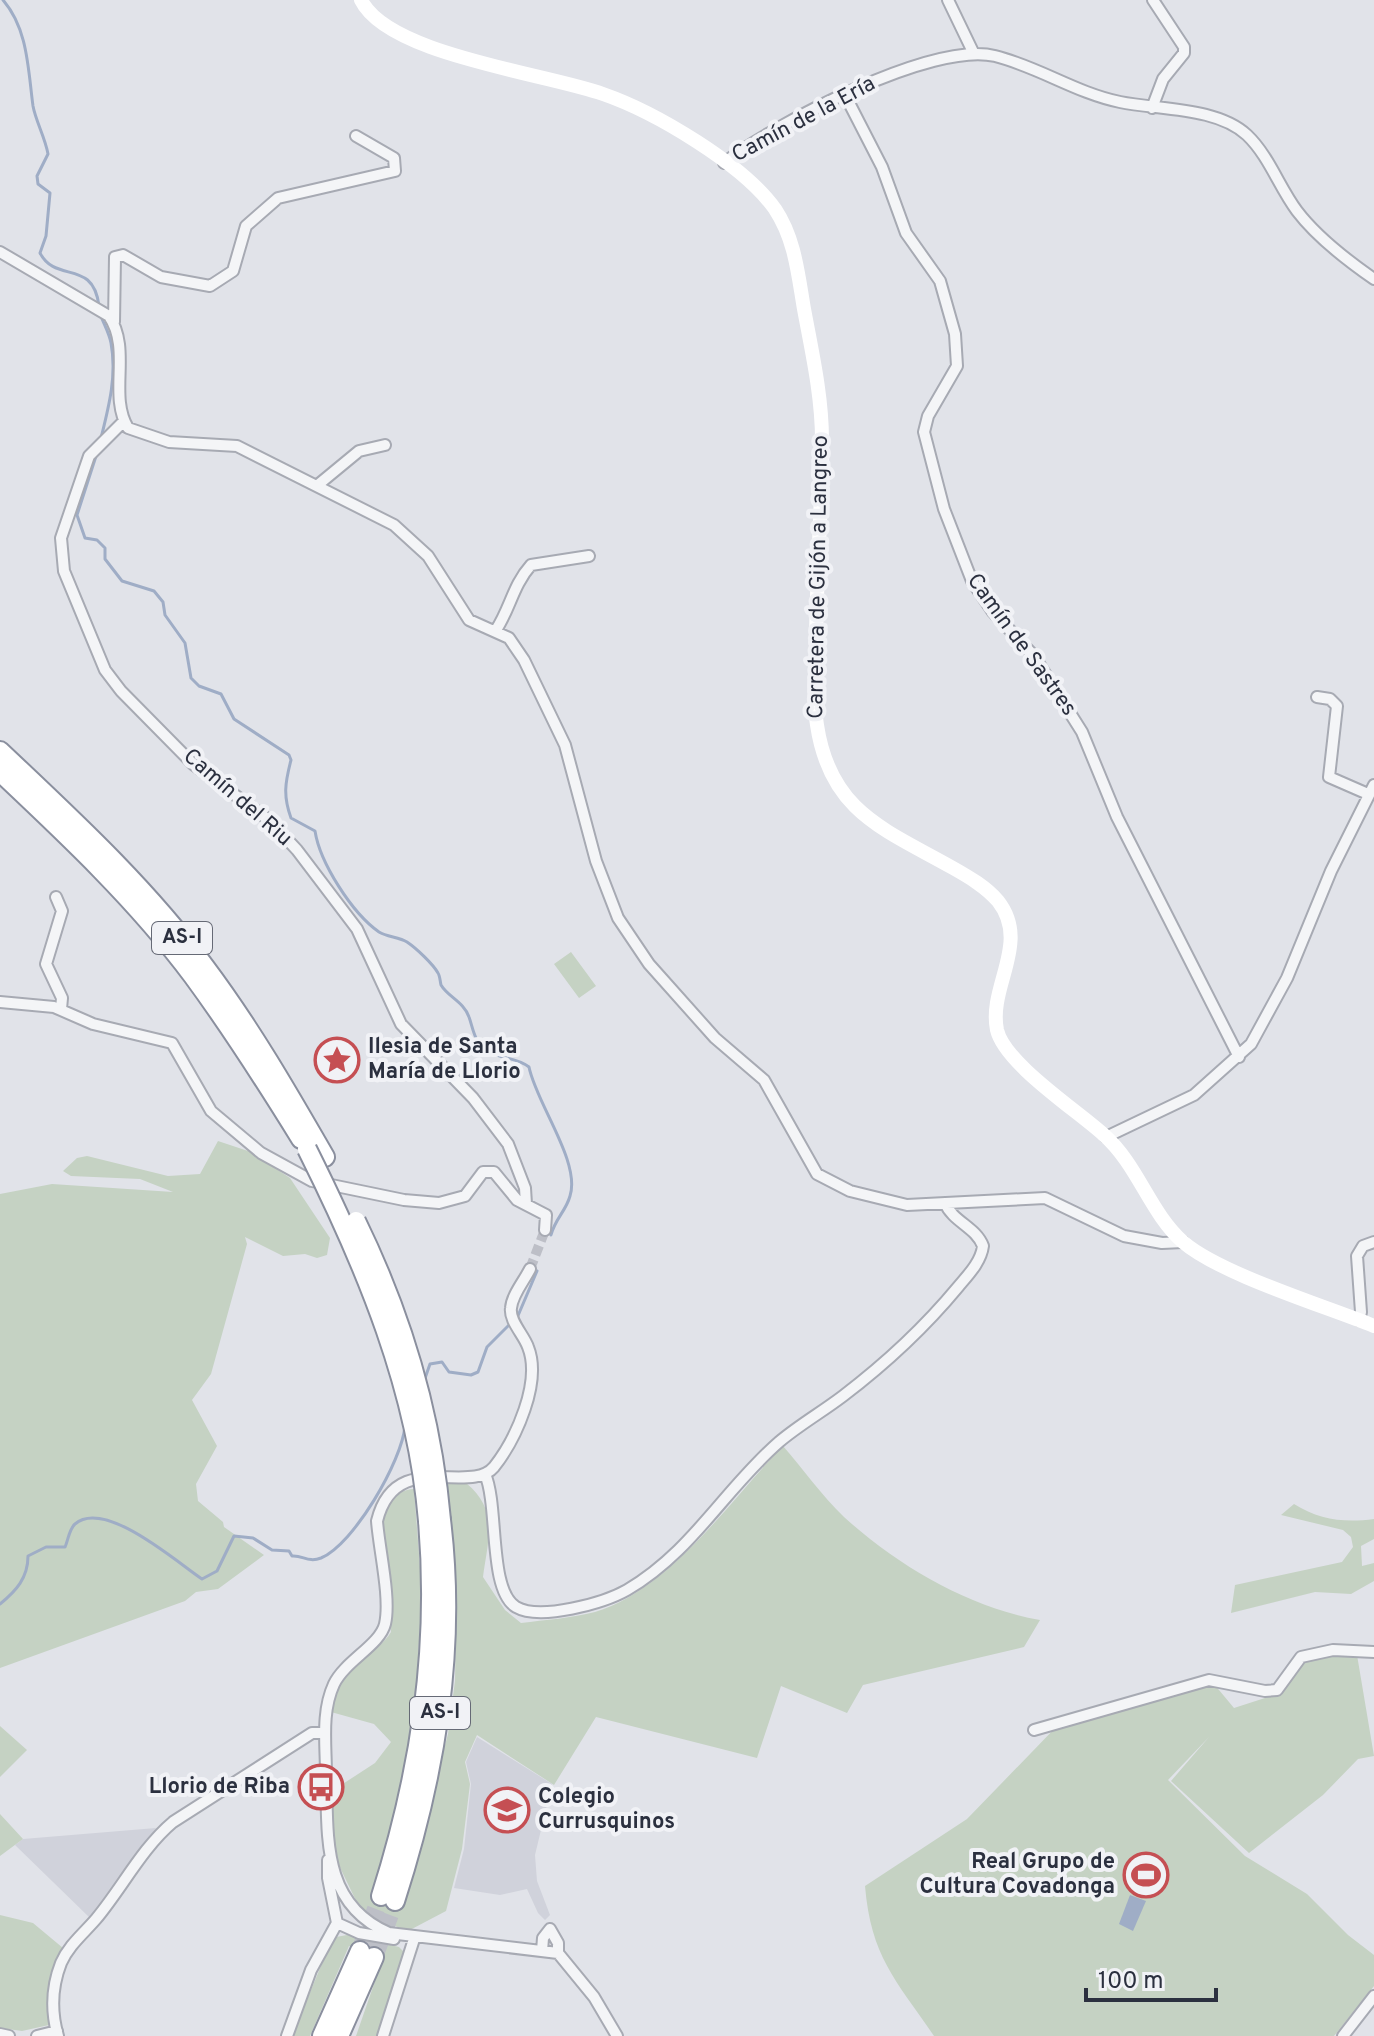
<svg xmlns="http://www.w3.org/2000/svg" width="1374" height="2036" font-family="Overpass,sans-serif">
<style>
.built{fill:#d0d2db}
.green{fill:#c5d2c3}
.water{fill:#9fadc6}
.lines{fill:none;stroke-linecap:round;stroke-linejoin:round}
.stream{stroke:#9fadc6;stroke-width:3}
.street-tunnel{stroke:#bdbfc7;stroke-width:10;stroke-dasharray:10 5;stroke-linecap:butt}
.highway-tunnel{stroke:#bdbfc7;stroke-width:18;stroke-dasharray:18 9;stroke-linecap:butt}
.street-casing{stroke:#a7aab3;stroke-width:14}
.highway-casing{stroke:#8a8f9e;stroke-width:22}
.street{stroke:#f4f5f7;stroke-width:10}
.secondary{stroke:#fff;stroke-width:14}
.highway{stroke:#fff;stroke-width:18}
.highway-bridge-casing{stroke:#8a8f9e;stroke-width:22;stroke-linecap:butt}
.highway-bridge{stroke:#fff;stroke-width:18}
.labels{text-anchor:middle;dominant-baseline:central;stroke-width:8;stroke-linejoin:round;paint-order:stroke}
.shield{fill:#f1f2f6;stroke:#666a76;stroke-width:2}
.shield-label{font-size:20px;font-weight:bold;fill:#2b303f}
.street-label{font-size:22px;fill:#2b303f;stroke:#f1f2f6}
.poi-label{font-size:22px;font-weight:bold;fill:#2b303f;stroke:#f1f2f6;text-anchor:start}
</style>
<rect width="100%" height="100%" fill="#e1e3e9"/>
<path class="built" d="M477 1737 552 1784 535 1855 537 1881 550 1915 545 1920 538 1913 527 1889 500 1895 454 1888 464 1849 471 1784 466 1762Z
M156 1828 90 1918 15 1845 23 1839Z"/>
<path class="green" d="M571 952 596 986 579 998 554 964Z
M218 1141 251 1152 290 1178 330 1238 327 1255 317 1258 305 1254 283 1256 245 1237 247 1244 211 1374 192 1400 217 1446 196 1484 198 1501 223 1522 224 1527 264 1555 218 1589 196 1592 185 1601 0 1668V1194L52 1184 173 1192 140 1179 71 1176 63 1171 77 1158 87 1156 168 1176 200 1174Z
M783 1446C803 1469 822 1496 844 1517 898 1566 968 1607 1040 1620L1024 1647 863 1685 847 1713 781 1686 757 1758 596 1717 554 1785 477 1735 465 1762 470 1784 462 1849 446 1911 408 1931 362 1913 331 1849 332 1791 375 1763 391 1742 374 1724 331 1712C336 1689 344 1672 363 1658 373 1649 384 1644 391 1632 388 1597 361 1492 414 1489L422 1593 414 1722 391 1830 373 1892 402 1905 448 1734 455 1681 456 1611 446 1480 466 1483C499 1510 488 1539 483 1577L505 1610 521 1623C545 1620 572 1618 595 1612 671 1589 730 1500 783 1446Z
M1294 1504C1319 1520 1345 1523 1374 1519V1539L1361 1546 1362 1566 1374 1563V1581L1351 1594 1315 1592 1231 1613 1235 1585 1342 1562 1353 1547 1351 1537 1343 1530 1281 1515Z
M1357 1655 1374 1756 1358 1759 1323 1795 1249 1853 1171 1781 1209 1737 1168 1780 1245 1856 1307 1894 1348 1935 1374 1955V1986L1334 2036H934C896 1980 871 1957 865 1886L967 1819 1058 1725 1214 1684 1234 1708 1277 1694 1298 1665 1318 1657Z
M0 1726 27 1750 0 1777Z
M0 1814 23 1839 0 1856Z
M0 1915 33 1923 63 1948 48 1991 49 2025 22 2031 0 2028Z
M347 1935 399 1947 404 1952 377 2036H356L383 1958 349 1946 310 2036H292L330 1944 336 1937Z"/>
<path class="water" d="M1130 1895 1146 1901 1133 1931 1119 1924Z"/>
<g class="lines">
<path class="stream" d="M3 0C28 29 28 69 33 106 36 122 45 137 48 154L37 176 38 184 50 193 46 236 40 253C56 284 93 258 99 306
M100 313C103 323 109 332 111 343 117 375 109 406 101 438
M97 453 77 515 85 538 97 540 105 548V559L122 581 154 591 163 602 165 615 185 643 191 678 199 686 221 694 234 719 289 755 291 760C285 783 283 796 291 818L315 831C320 863 352 913 379 932 387 937 399 937 407 942 416 948 433 964 438 973 440 976 440 981 441 985 448 997 464 1002 469 1017 473 1028 474 1041 485 1049 499 1060 515 1056 529 1067 536 1103 581 1162 570 1196 566 1211 555 1219 551 1235
M517 1318 537 1271
M423 1384 430 1364 442 1362 449 1372 471 1375 478 1372 487 1347 511 1323
M0 1604C16 1591 28 1578 28 1556L46 1547H65C68 1541 69 1529 75 1524 105 1498 179 1564 202 1579L217 1571 234 1536 253 1538 272 1550 289 1551 292 1556C303 1555 308 1563 321 1558 354 1544 402 1461 405 1426"/>
<path class="street-tunnel" d="M530 1269 545 1230"/>
<path class="highway-tunnel" d="M360 1951 381 1896
M374 1957 395 1901"/>
<g class="street-casing">
<path id="street" d="M948 0 974 54
M844 93 882 167 906 233 940 281 955 334 957 366 928 416 924 432 944 509 972 581 993 612 1034 656 1082 732 1117 817 1239 1057
M1152 108 1163 79 1184 53V47L1153 0
M724 163C774 124 933 41 995 56 1039 67 1076 93 1120 102 1159 110 1217 107 1247 135 1269 156 1279 187 1297 211 1316 236 1348 261 1374 279
M0 252 109 316C132 350 108 395 128 428L169 442 237 446 394 525 428 556 469 620 509 638 524 660 565 745 596 861 618 918 649 964 715 1038 764 1080 817 1174 850 1191 907 1205 1045 1198 1124 1236 1162 1243 1183 1242
M114 322 115 257 123 255 161 277 210 286 233 271 246 226 278 198 395 171 394 158 356 136
M124 421 89 456 61 538 64 571 105 670 121 691 193 764 270 821 297 850 357 929 401 1024 473 1098 508 1144 525 1188 526 1204
M319 484 359 451 385 445
M496 630C510 609 513 585 531 565L589 556
M1317 697 1330 699 1337 706 1329 777 1368 794
M56 897 62 911 46 964 62 998 61 1009
M0 1002 54 1007 93 1024 172 1043 211 1111 261 1153 312 1181 404 1200 439 1203 465 1196 483 1172H494L517 1200 546 1215 545 1230
M1106 1137 1194 1095 1251 1044 1287 978 1331 871 1374 785
M530 1269C524 1281 512 1295 511 1308 509 1321 524 1335 528 1347 542 1382 516 1439 494 1467 470 1496 395 1447 377 1521 379 1549 391 1598 385 1624 380 1645 345 1661 334 1684 321 1712 326 1744 326 1775 328 1836 321 1904 389 1933L558 1953 594 1997 617 2036
M1359 1320 1361 1312 1357 1256 1363 1246 1374 1242
M485 1474C499 1506 488 1590 516 1607 540 1621 604 1603 627 1590 692 1552 724 1490 779 1442 799 1425 822 1412 843 1396 885 1364 924 1328 958 1287 968 1275 981 1262 983 1246 976 1227 953 1222 945 1203
M1034 1730 1209 1680 1265 1691 1277 1690 1301 1657 1333 1650 1374 1652
M328 1860V1878L337 1923 359 1933 394 1939
M542 1951 543 1938 550 1929 558 1943V1953
M0 2034 9 2036
M37 2036 57 2031
M58 2036C51 2012 52 1986 61 1963 69 1945 83 1934 96 1919 122 1888 142 1848 173 1822L312 1733H325
M287 2036 311 1970 337 1923
M383 2036 414 1939
M1343 2036 1374 1996"/>
</g>
<g class="highway-casing">
<path id="highway" d="M0 751C72 819 146 887 205 967 250 1027 287 1091 325 1157
M0 772C68 836 137 901 193 976 232 1029 267 1084 301 1139
M381 1896C420 1773 439 1651 428 1521
M395 1901C435 1777 457 1651 441 1520
M322 2036 360 1951
M339 2036 374 1957"/>
</g>
<use href="#street" class="street"/>
<path class="secondary" d="M361 0C388 55 544 73 603 94 655 112 743 164 775 209 795 239 798 274 804 309 812 352 822 396 822 440 822 510 816 579 816 649 815 674 813 700 817 725 830 812 884 829 953 868 969 877 986 887 998 901 1031 943 988 986 997 1030 1005 1064 1078 1111 1104 1135 1138 1165 1150 1213 1183 1242 1220 1274 1325 1306 1374 1326"/>
<use href="#highway" class="highway"/>
<g class="highway-bridge-casing">
<path id="highway-bridge" d="M307 1149C366 1267 417 1389 428 1521
M356 1221C402 1315 432 1417 441 1520"/>
</g>
<use href="#highway-bridge" class="highway-bridge"/>
</g>
<defs>
<g id="sight-ring" transform="scale(2.3)"><circle r="9.5" fill="#f1f2f6" stroke="#c54f53" stroke-width="1.5"/><path d="M0-6L1.8-2.2L6-1.7L2.9 1.2L3.7 5.4L0 3.3L-3.7 5.4L-2.9 1.2L-6-1.7L-1.8-2.2Z" fill="#c54f53"/></g>
<g id="bus-ring" transform="scale(2.3)"><circle r="9.5" fill="#f1f2f6" stroke="#c54f53" stroke-width="1.5"/><path d="M-5-6H5V4H4V6H2V4H-2V6H-4V4H-5ZM-3.5-4V0h7V-4ZM-3.5 1.2v1.5H-2V1.2ZM2 1.2v1.5H3.5V1.2Z" fill="#c54f53"/></g>
<g id="school-ring" transform="scale(2.3)"><circle r="9.5" fill="#f1f2f6" stroke="#c54f53" stroke-width="1.5"/><path d="M0-5L7-2L0 1L-7-2ZM-4 1L0 2.5L4 1V4Q0 6-4 4Z" fill="#c54f53"/></g>
<g id="stadium-ring" transform="scale(2.3)"><circle r="9.5" fill="#f1f2f6" stroke="#c54f53" stroke-width="1.5"/><path d="M0-5a6.5 5 0 1 0 0 10a6.5 5 0 1 0 0-10ZM-3.5-1.8h7v3.6h-7Z" fill="#c54f53"/></g>
</defs>
<g fill-rule="evenodd">
<use href="#sight-ring" x="337" y="1060"/>
<use href="#bus-ring" x="321" y="1787"/>
<use href="#school-ring" x="507" y="1810"/>
<use href="#stadium-ring" x="1146" y="1875"/>
</g>
<g class="labels">
<g class="shield">
<rect x="152" y="922" width="60" height="32" rx="6"/>
<rect x="410" y="1697" width="60" height="32" rx="6"/>
</g>
<g class="shield-label">
<text x="182" y="938">AS-I</text>
<text x="440" y="1713">AS-I</text>
</g>
<g class="street-label">
<text transform="translate(804 120) rotate(-28)">Camín de la Ería</text>
<text transform="translate(819 577) rotate(-89)">Carretera de Gijón a Langreo</text>
<text transform="translate(1021 645) rotate(54)">Camín de Sastres</text>
<text transform="translate(237 798) rotate(41)">Camín del Riu</text>
</g>
<g class="poi-label">
<text x="368" y="1047">Ilesia de Santa<tspan x="368" dy="25">María de Llorio</tspan></text>
<text x="290" y="1787" text-anchor="end">Llorio de Riba</text>
<text x="538" y="1797">Colegio<tspan x="538" dy="25">Currusquinos</tspan></text>
<text x="1115" y="1862" text-anchor="end">Real Grupo de<tspan x="1115" dy="25">Cultura Covadonga</tspan></text>
</g>
</g>
<path d="M1086 1988v12h130v-12" fill="none" stroke="#2b303f" stroke-width="4"/>
<text x="1098" y="1988" font-size="24" fill="#2b303f" stroke="#f1f2f6" stroke-width="6" paint-order="stroke">100 m</text>
</svg>
